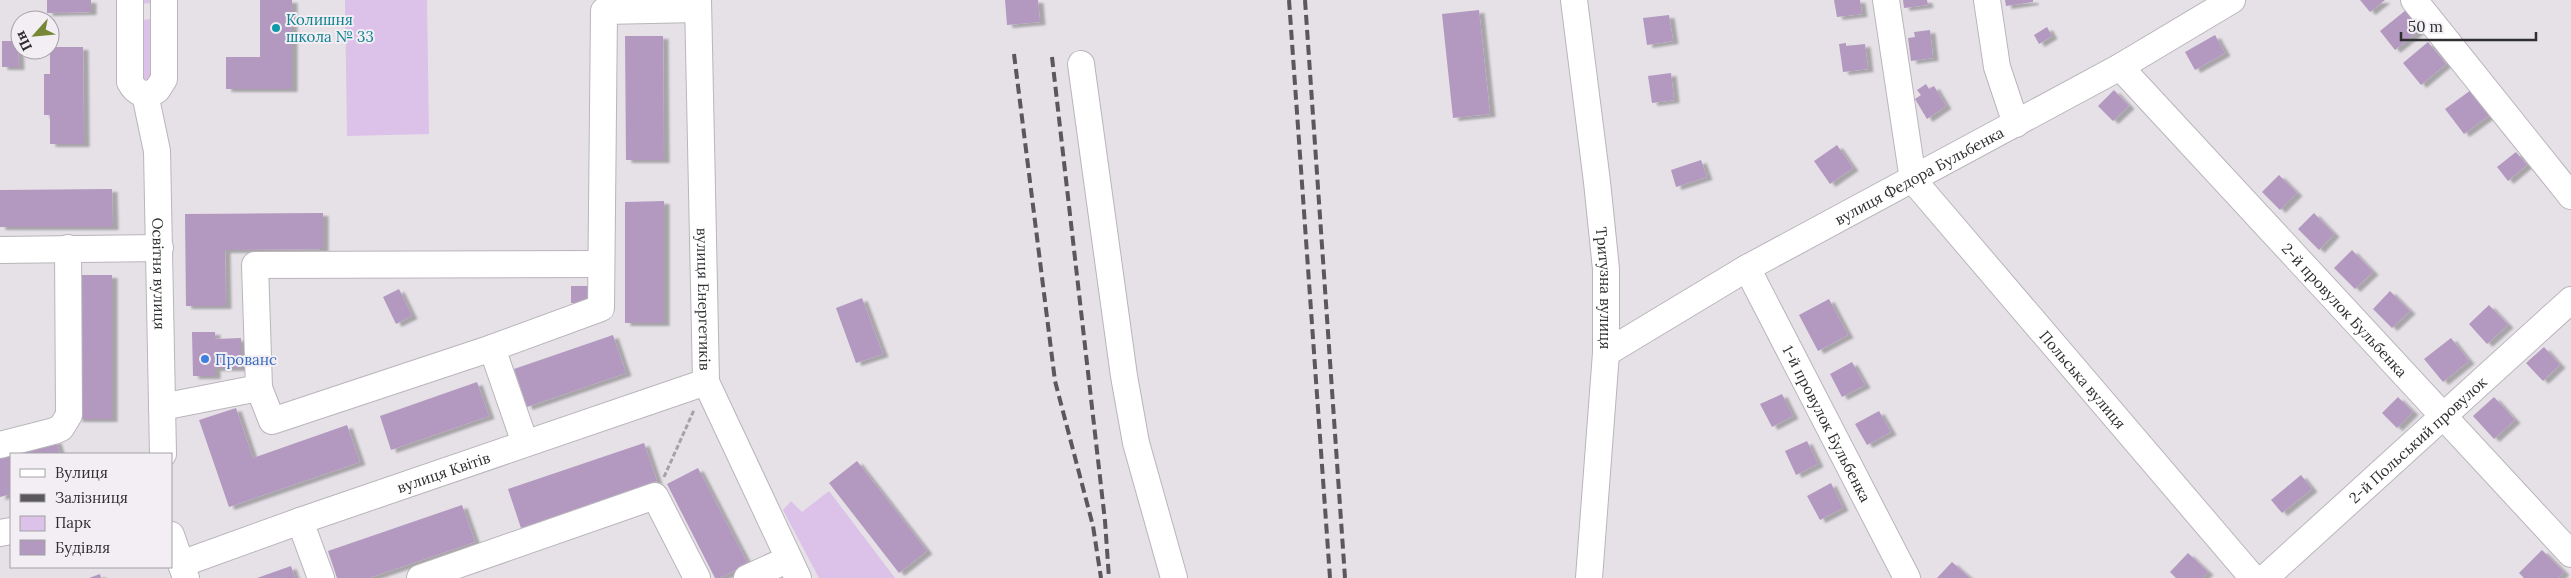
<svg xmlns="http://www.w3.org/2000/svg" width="2571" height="578" font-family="Lora,serif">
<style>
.green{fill:#dcc1e9;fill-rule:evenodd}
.building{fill:#b398c0;filter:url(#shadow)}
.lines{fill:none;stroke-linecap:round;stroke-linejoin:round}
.minor-casing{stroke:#b9b5bb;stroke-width:28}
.path{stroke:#a6a3a8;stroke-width:3;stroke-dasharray:5 2.5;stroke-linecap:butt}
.minor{stroke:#fff;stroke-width:26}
.rail{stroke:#5a585b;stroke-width:4;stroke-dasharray:10 5;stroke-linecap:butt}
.culture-dot{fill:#0f9aa8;stroke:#f2eef4;stroke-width:2}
.shop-dot{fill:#3f7fe0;stroke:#f2eef4;stroke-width:2}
.labels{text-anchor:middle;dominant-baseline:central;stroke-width:4;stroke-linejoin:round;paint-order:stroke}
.culture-label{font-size:15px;fill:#0d838f;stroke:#f2eef4;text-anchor:start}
.street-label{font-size:15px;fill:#2f2e30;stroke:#f2eef4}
.shop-label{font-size:15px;fill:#366cbe;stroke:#f2eef4;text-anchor:start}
</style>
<defs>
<filter id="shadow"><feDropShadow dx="5.5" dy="3" stdDeviation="1" flood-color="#0004"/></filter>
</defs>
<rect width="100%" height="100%" fill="#e5e1e7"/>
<path class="green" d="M135 0H159L158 78 141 87ZM147 3 151 4 152 19 143 20 141 5Z
M345 0H427L429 134 347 136Z
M829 491 895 578H819L783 510 791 501 802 512Z"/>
<path class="building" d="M47 0H91V12L47 13Z
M260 0H292V89H226V57H260Z
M1005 0H1038L1040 22 1007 25Z
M1834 0H1860L1862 14 1837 17Z
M1903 0H1927L1928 5 1904 8Z
M2005 0H2033V2L2006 6Z
M2360 0H2385L2370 12Z
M1479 10 1490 114 1453 118 1442 14Z
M2406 10 2421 29 2395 50 2380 31Z
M1669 15 1673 41 1647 45 1643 18Z
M2047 27 2052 36 2039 44 2034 35Z
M1930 30 1933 58 1911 61 1908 38 1915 37 1914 32Z
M2215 35 2225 53 2195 70 2185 52Z
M625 36H663L664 160H626Z
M2 41H18L19 67H2Z
M2428 42 2446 64 2421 85 2403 63Z
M1846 43V46L1865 44 1868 69 1843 72 1839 44Z
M50 47H83L84 144H50V115H44V74H50Z
M1671 73 1674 100 1652 103 1648 76Z
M1926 84 1929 89 1934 86 1946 106 1927 119 1915 99 1921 95 1917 90Z
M2114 90 2129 106 2113 121 2098 106Z
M2471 90 2490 115 2464 134 2445 109Z
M1837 145 1853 168 1830 184 1814 161Z
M2516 152 2527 165 2508 181 2497 167Z
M1701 160 1707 177 1676 187 1671 170Z
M2279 175 2297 193 2280 210 2262 192Z
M112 189 113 227H0V190Z
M664 201V323H625V202Z
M323 213V249L225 250 226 306H186L185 214Z
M2314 213 2334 234 2319 250 2298 229Z
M2352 250 2373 272 2355 289 2334 268Z
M76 275H112V419H77Z
M571 286H588V303H571Z
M399 289 412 316 396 324 383 297Z
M2390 291 2410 311 2392 328 2373 309Z
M862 298 883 354 856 363 836 308Z
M1829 299 1848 335 1818 351 1799 315Z
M2489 305 2508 325 2487 344 2469 324Z
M192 332H215V339L241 338V368H215V376H193Z
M613 335 626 373 527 407 514 369Z
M2451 338 2469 361 2443 382 2424 359Z
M2544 347 2560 365 2543 381 2526 363Z
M1852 362 1865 385 1842 397 1830 374Z
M477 382 489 416 391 450 380 416Z
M1782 394 1793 416 1772 427 1760 404Z
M2398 397 2413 412 2397 428 2382 413Z
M2494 397 2515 420 2494 439 2473 416Z
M236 408 253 458 347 425 360 462 229 507 199 420Z
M1879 411 1891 432 1867 445 1855 424Z
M56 440 60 454H11V494L0 497V455Z
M1807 441 1818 464 1796 475 1785 451Z
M644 443 657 481 521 528 508 489Z
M857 461 927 551 899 573 829 483Z
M698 468 748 564 720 578H715L667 484Z
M2301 475 2312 489 2282 513 2271 500Z
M1831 483 1843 508 1820 520 1807 496Z
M462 505 475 542 369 578H337L328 551Z
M2542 550 2564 572 2558 578H2524L2519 573Z
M2188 553 2208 572 2202 578H2176L2170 572Z
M1952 562 1970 578H1937Z
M291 566 295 578H257Z
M100 574 101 578H89Z"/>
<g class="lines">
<g class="minor-casing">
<g id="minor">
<path d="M130 0V82C136 94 146 97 157 90L164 79V0"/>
<path id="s1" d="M698 0 706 382 798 578"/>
<path id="s2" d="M1574 0 1597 182 1606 269V353L1589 578"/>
<path id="s3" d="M1886 0 1913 180 2253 578"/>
<path d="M1987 0 1997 67 2016 124"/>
<path d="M2414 0 2571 196"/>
<path d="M1081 64 1124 376 1136 443 1174 578"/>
<path id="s4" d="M2120 67 2571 554"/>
<path id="s5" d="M145 94 157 151 163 454"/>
<path d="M0 250 160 248"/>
<path id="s6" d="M1747 268 1907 578"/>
<path d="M492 348 601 308 604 11 698 9"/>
<path id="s7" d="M1606 353 1747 268 2120 67 2232 0"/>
<path d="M259 388 255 265 601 264"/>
<path d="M162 407 259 388 272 421 492 348 525 443"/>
<path d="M0 445 54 431 61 428 69 415 68 248"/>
<path d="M300 521 321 578"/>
<path d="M0 533 11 531"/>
<path d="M171 535 186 578"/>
<path id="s8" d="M181 564 300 521 706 382"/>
<path d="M420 578 655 496 697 578"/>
<path d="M747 578 789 559"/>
<path id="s9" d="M2265 578 2571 300"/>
</g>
</g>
<path class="path" d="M664 477 694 410"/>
<use href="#minor" class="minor"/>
<path class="rail" d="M1289 0 1330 578
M1305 0 1345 578
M1014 54 1055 381 1093 526 1101 578
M1052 57 1105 521 1109 578"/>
</g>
<circle class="culture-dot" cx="276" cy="28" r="5"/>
<circle class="shop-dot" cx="205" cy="359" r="5"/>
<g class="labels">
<g class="culture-label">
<text x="286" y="19">Колишня<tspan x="286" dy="17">школа № 33</tspan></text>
</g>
<g class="street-label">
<text stroke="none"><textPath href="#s7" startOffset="360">вулиця Федора Бульбенка</textPath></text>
<text stroke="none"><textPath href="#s5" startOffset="181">Освітня вулиця</textPath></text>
<text stroke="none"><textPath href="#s2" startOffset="290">Тритузна вулиця</textPath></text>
<text stroke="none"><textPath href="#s1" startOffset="299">вулиця Енергетиків</textPath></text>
<text stroke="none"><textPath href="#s4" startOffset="331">2-й провулок Бульбенка</textPath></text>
<text stroke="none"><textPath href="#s3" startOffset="444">Польська вулиця</textPath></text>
<text stroke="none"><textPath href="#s6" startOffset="175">1-й провулок Бульбенка</textPath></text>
<text stroke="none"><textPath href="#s9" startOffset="206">2-й Польський провулок</textPath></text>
<text stroke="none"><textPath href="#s8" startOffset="278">вулиця Квітів</textPath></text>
</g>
<g class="shop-label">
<text x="215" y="359">Прованс</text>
</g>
</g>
<rect x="10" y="453" width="162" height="115" fill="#f2eef4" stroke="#a4a1a6"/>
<rect x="20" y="469" width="25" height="8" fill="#ffffff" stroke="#a4a1a6"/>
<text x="55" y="478" font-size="15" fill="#2f2e30">Вулиця</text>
<rect x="20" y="494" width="25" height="8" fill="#5a585b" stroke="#a4a1a6"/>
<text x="55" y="503" font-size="15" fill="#2f2e30">Залізниця</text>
<rect x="20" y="516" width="25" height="15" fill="#dcc1e9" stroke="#a4a1a6"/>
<text x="55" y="528" font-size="15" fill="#2f2e30">Парк</text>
<rect x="20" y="540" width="25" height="15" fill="#b398c0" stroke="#a4a1a6"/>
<text x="55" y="553" font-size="15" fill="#2f2e30">Будівля</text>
<g transform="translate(35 35) rotate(243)"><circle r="24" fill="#f2eef4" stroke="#a4a1a6"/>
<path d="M0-4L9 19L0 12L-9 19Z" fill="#768736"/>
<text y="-8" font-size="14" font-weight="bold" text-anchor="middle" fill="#2f2e30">Пн</text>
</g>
<path d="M2401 32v8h135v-8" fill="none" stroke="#2f2e30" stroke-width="2.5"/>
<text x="2408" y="32" font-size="15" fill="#2f2e30" stroke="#f2eef4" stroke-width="4" paint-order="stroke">50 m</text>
</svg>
